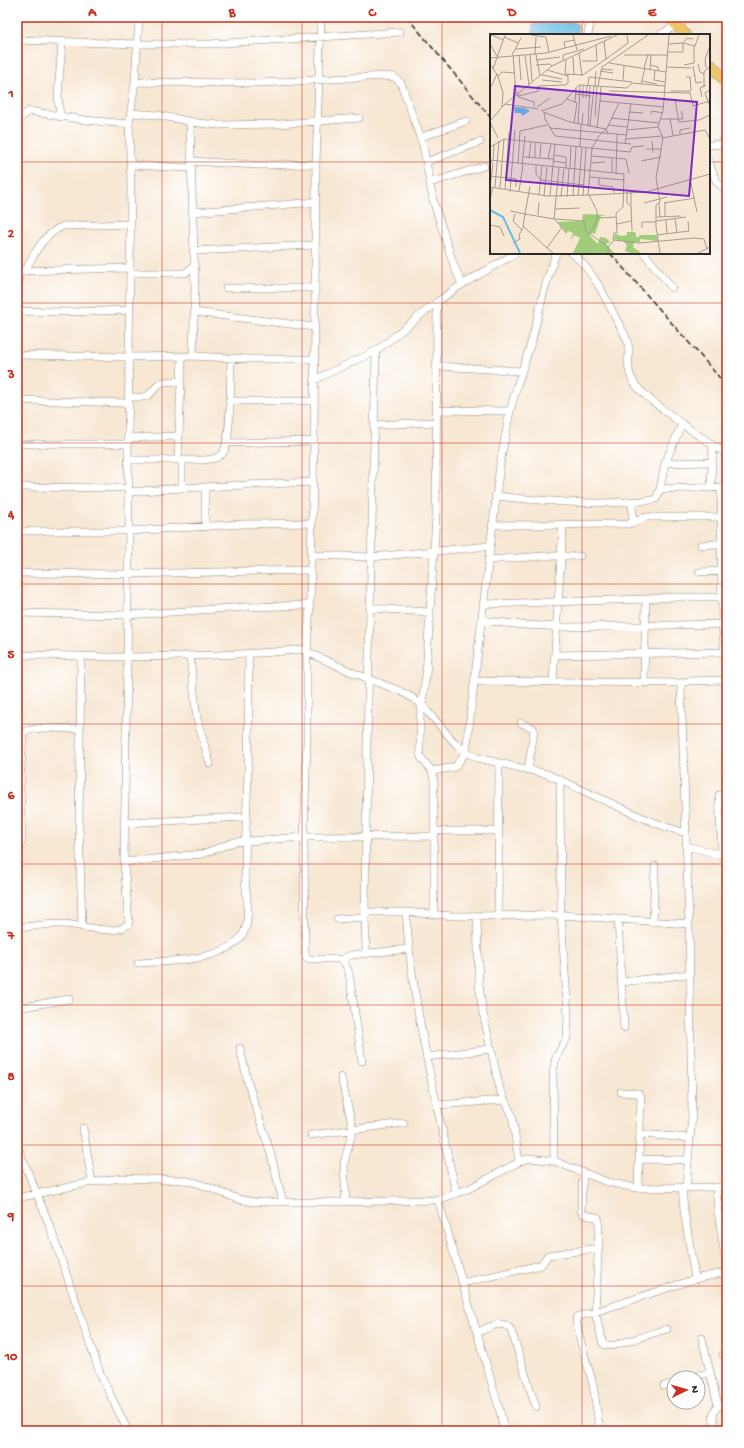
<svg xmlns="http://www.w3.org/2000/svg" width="744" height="1448" font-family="'Gochi Hand',sans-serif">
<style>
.water{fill:#67bde4;stroke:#497488}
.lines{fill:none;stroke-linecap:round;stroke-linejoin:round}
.minor-casing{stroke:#91897f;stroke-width:8}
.highway-casing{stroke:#91897f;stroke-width:12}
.minor{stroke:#fff;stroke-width:7}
.highway{stroke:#ecc669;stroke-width:11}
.rail{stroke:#2b2b2b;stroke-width:1.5;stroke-dasharray:6 3;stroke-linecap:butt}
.grid{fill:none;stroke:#c8321e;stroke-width:1;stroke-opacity:0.55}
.inset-river{fill:none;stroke:#67bde4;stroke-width:2}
.inset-road{fill:none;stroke:#a59c90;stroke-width:1}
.view{fill:#7b2cbf;fill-opacity:0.15;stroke:#7b2cbf;stroke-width:2}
.inset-edge{fill:none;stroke:#2b2b2b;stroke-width:2}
.neatline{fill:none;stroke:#c8321e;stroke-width:1.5}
.grid-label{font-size:13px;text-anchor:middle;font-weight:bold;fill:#c8321e}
</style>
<rect width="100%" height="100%" fill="#fff"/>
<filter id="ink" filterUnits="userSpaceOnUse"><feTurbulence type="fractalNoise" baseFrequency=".025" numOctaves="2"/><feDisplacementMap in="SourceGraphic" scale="8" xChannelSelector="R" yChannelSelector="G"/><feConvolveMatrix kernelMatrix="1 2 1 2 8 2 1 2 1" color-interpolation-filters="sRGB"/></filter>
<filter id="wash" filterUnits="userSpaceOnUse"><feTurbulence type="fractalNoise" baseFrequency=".012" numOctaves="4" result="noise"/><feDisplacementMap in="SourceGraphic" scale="16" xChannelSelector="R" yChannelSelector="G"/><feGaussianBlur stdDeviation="0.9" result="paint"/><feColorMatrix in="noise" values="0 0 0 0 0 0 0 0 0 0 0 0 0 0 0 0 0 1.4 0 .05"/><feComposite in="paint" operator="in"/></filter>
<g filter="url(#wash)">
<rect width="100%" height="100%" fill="#f7e7d3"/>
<path class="water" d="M539 17H564V18L577 24V35H533V22Z"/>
</g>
<g filter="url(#ink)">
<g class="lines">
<g class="minor-casing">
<path id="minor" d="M321 17 316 164 314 441 310 605 307 652V741L304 837 305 950 306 958 309 959H337C345 960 346 966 349 973L362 1061
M588 35 591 17
M659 35 690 17
M17 40 138 44H209L400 32
M135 82 261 83 385 76 394 77 401 83 423 145 433 200 454 266 462 284
M131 113 157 115 198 123 219 125 279 124 359 118
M60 117 58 96 62 42
M17 121 29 111 85 120 129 124
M190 122 195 287 193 356
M421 137 466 121
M709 145 722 144 727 136
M191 161 256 165 316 164
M426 162 480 142
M709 162C713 171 715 188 727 187
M131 165 191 168
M430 183 484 166
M192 212 316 202
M193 251 315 245
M572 253C593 271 605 296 617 321 621 328 626 335 628 343 631 358 624 369 635 384 642 394 654 403 664 410 684 426 705 440 727 454
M644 253 672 288
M17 271 130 268
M25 271C35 252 43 235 63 226L131 224
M130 273H185L194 266
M226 288H314
M17 311 69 312 130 310
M194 312 314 327
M17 326 19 271
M17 355 129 357 193 356 248 359H314
M436 366 522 371
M314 380 376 351
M129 397H145L149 395 159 384 163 382 181 381
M17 400 129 403
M229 401H313
M436 410 510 411
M374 425 436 422
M129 438 179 436
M226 443 314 441
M17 444H128
M128 460H204C211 459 218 459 223 453 232 439 230 377 231 358
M178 460 182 356
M182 460V488
M665 463 712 462
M17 487 128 488
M205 487V527
M721 487 722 624 725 652
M711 488 713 445
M660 489 727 487
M128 492 182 488 312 482
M495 496C538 500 582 505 625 502 635 501 646 502 656 499L660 489 665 463 682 424
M632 523 646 517H727
M492 525 629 524 633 521 632 502
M17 531H129L243 524 312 523
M701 545 727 543
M311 555 371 557 490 546
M488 560 544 556H580
M699 572 727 571
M17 573 128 574 311 570
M483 604 646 599 672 597H727
M370 608 429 612
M17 613 127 615 245 607 310 605
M481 620 522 625 567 627 727 624
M307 652 354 673 400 691 411 697 421 704 455 743 466 752 478 758 547 774 641 817 666 827 686 833
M17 655C48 655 78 656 109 657 175 657 241 656 307 649
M555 655 727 652
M81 656 79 823 82 927
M190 656 197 719 210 764
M475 681 682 683
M553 682 563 526
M644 683 646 599
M521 723 533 728 534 731 528 770
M432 771 455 767 466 752 500 464 510 411 517 386 532 340 545 287 556 253
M719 795 722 853 727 857
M125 823 245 817
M434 831H499
M687 846 725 856
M17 849 20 847 22 838 20 787 23 733C30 725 68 729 80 729
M124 862 202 854 234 842 304 837 434 836
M365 912H406L454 916 561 915 689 924
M406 912C412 1007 436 1100 456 1193
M434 915V781L432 771 422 759 420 755V718L426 675 436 517 437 302
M477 916 479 984 482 1008 500 1090 512 1115 519 1162
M498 916 499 763
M337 919 365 917
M618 919 624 1028
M653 922 655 866
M17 928C32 926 48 924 63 924 78 924 118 938 129 923L124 862 129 531 128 444 131 183 129 124 135 82 139 17
M366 953 365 912 367 743 376 351 437 302 458 287 516 253
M341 960 351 955 408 949
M138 963C168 961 221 962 241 937 252 924 246 894 245 878 245 842 247 807 248 772 249 732 248 693 249 653
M622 982 690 974
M17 1008 69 999
M240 1048 248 1083 270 1151 283 1202
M427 1057 490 1049
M341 1077 353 1129 344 1163 346 1202
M621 1092 638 1093 641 1096 638 1188
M437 1105 504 1100
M83 1128 92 1182
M640 1134 690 1138
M311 1135 404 1123
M17 1145 51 1229 101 1376 128 1431
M639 1159 688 1160
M554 1161 553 1072 556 1057 567 1038 568 1015 561 915 560 779
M583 1174 581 1210C583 1218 592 1215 598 1218L599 1221 598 1257 595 1312 603 1344 612 1346 667 1329
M716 1187 718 1211 727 1270
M682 1188 684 1210 695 1279
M686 1188 692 1115 689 924 681 687 682 683 688 681 727 680
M17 1198 92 1182 121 1178 183 1180 197 1183 238 1199 254 1202H343L434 1200 444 1198 470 1188 521 1161 530 1158 554 1161 607 1182 636 1188 727 1187
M438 1199 501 1415 504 1431
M462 1283 541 1265 548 1255 599 1248
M477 1333C488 1328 502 1318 511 1330L536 1407
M702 1338 718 1406
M723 1355 727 1354
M691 1378 710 1372
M664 1386 674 1383
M600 1431C597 1416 596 1400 593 1385 588 1362 578 1341 576 1318L579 1316 595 1312 695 1279 727 1272
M717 1431 713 1417 715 1409 722 1404H727"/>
</g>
<g class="highway-casing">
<path id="highway" d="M670 17 685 35
M709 63 727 83"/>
</g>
<use href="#minor" class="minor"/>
<use href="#highway" class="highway"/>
<path class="rail" d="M407 17 491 118
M610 253 727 386"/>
</g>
</g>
<path class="grid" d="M162 17V1431M302 17V1431M442 17V1431M582 17V35M17 162H491M709 162H727M582 253V1431M17 303H727M17 443H727M17 584H727M17 724H727M17 864H727M17 1005H727M17 1145H727M17 1286H727"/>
<g transform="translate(490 34)">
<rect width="220" height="220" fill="#f7e7d3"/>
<path d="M93 180 116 181 111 182 105 200 101 199 100 202 108 210 110 203 116 204 120 208 116 210 124 219H83L90 204 84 201 80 207 83 199 78 197 76 200 67 188 92 187ZM137 198H145L147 204 150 201H166L168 207 150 205V208H144L143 213 151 219H140L135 217 137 211 133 207 124 205 125 200 132 202 137 201Z" fill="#a1cc79"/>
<path d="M24 73 35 74 40 77 32 82 31 79H25Z" fill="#67bde4"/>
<path class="inset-river" d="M0 176 13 183 30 219"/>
<path class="inset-road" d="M41 1 56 3 59 18M83 1 87 16M0 3 2 1 13 6M14 3 28 9M0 10 7 22M178 10 193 9 197 4 203 5M75 14 74 8 85 6M26 15 51 13M177 18H193V9L205 12 209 1M89 19 92 42M40 20 42 47M45 20 46 3M46 20 50 42M22 21 31 4M23 21 26 59 28 63 44 68V73M29 21 31 46M35 21 39 51M134 21H177M83 23 84 41M0 24 56 19 121 2M116 25 138 9 137 1M46 26 70 23M73 26V21L94 15M76 26 75 40 93 41 116 25 114 7M92 27H107L106 11M119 29 176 38M0 30 8 42 13 59 12 73M208 30 210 38 214 40M46 31 60 30 62 32M160 31 168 33V37M194 31 204 29V12M203 32 206 49 212 48M176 33 201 34M154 34 158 20M216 34 215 25 220 12M3 35 15 1M111 35 123 36M57 36 78 42M160 36 161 20M165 36 164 46 175 48M110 37 123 39M52 41 72 45M8 42 12 38 25 39M196 43H200L201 57M52 46 72 48M133 46 134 32M152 47 167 50M151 50 155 34M98 51 99 43 142 48M105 52 106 37M108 52 112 33 158 1M111 52 110 67 174 73M1 53 7 40M214 53V38L220 32M220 56 215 59 220 73M119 57 200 59 203 72 220 67M181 57H201M28 60 29 62 48 57V52L75 51 78 49V40M86 60 101 62M110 60 174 65M212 63 210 54 216 51M93 64V51M96 64 97 51M77 65 87 69 84 89M185 66 189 88 209 86 220 81M85 68 86 54M15 70 48 75M89 72 90 51M47 73 60 64M51 77 72 70 89 51 137 54 142 49 175 52M53 78 80 88 116 95 118 100M54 78 55 85 65 102 141 110M139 78 153 79M161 80 162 77 173 79M105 83 107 52M121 84 169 89M180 84 183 102M171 85H193L191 77M0 87 15 70 62 32 127 1M0 88 8 104M88 90 89 72M92 91 93 79M118 91 137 93M98 92 100 51M100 92 104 52M60 94 137 101M107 94 110 67M137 96 168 93M190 100V96L200 94M172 104 215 96 220 105M136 105 172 102M162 107 163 119M135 110 141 69M0 113 14 105 140 118 142 113 154 112M90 113 91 90M102 114 109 102 117 94 129 69M156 115H172M64 121 76 123V135M102 122 136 125 139 139M34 123 63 125M39 124 41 108M45 124V108M50 124 51 109M58 125 61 110M0 126 134 140 133 173 126 179 127 199H124L123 206M3 127 4 111M63 127 76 129M151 127 171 123M101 129 115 128M28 130 30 97 57 91M32 131 35 102M46 132V140L51 146M69 134 64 185 94 187 96 197 118 213V219M80 135 81 112M122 139V124M126 140 127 100M0 142 26 145V153M100 143 134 146M109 144V151L123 153 124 159M200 145 207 178M51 146 94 151M0 153 57 162 102 161 156 158 220 140M0 153 3 130 1 127M5 153 9 107M10 154 14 105M15 155 19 98M29 157 33 131M20 158 25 96M137 158V169L141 172 142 197M141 158V171M49 161 52 132M98 161 102 114M99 161 107 177V184M54 162 57 133M60 162 65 110M83 162 86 112M88 162 92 113M93 162 96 114M71 163 74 135M77 163 79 135M0 165 3 153M175 168V183M154 169 177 163M169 169 170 183M174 169 205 164M65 175 90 174M20 177 35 180 40 152M25 180 23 187 32 196M48 181 49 168M167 183 191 182M185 185 187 199M176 186 177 200M166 187 196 183M127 190 141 187M0 191 10 193 14 202M152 194V188H166M100 200 108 184 126 183M167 201 199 197 198 187M23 209 30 205 29 201 34 192M118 213 124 206 149 209 204 204 214 205 217 215M57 214 33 192 35 180 64 185M63 219 57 214 72 193 65 186M170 219 166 193V171L170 168 166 144 173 104 168 92 173 77 179 1M208 219 220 213"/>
<path class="view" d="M25 52 207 68 199 162 16 146Z"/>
<rect width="220" height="220" class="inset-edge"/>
</g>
<rect width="744" height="1448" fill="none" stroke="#fff" stroke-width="44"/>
<g transform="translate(686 1390) rotate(85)"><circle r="19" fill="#ffffff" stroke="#aaaaaa"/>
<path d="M0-3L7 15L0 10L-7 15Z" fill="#c8321e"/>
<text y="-6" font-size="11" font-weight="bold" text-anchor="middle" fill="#2b2b2b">N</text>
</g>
<rect x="22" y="22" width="700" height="1404" class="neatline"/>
<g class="grid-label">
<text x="92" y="16">A</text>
<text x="232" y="16">B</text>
<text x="372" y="16">C</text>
<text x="512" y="16">D</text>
<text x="652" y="16">E</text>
<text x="11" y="97">1</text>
<text x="11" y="237">2</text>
<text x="11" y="378">3</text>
<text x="11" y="518">4</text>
<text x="11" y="658">5</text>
<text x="11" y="799">6</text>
<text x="11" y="939">7</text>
<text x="11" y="1080">8</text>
<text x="11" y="1220">9</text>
<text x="11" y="1360">10</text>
</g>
</svg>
